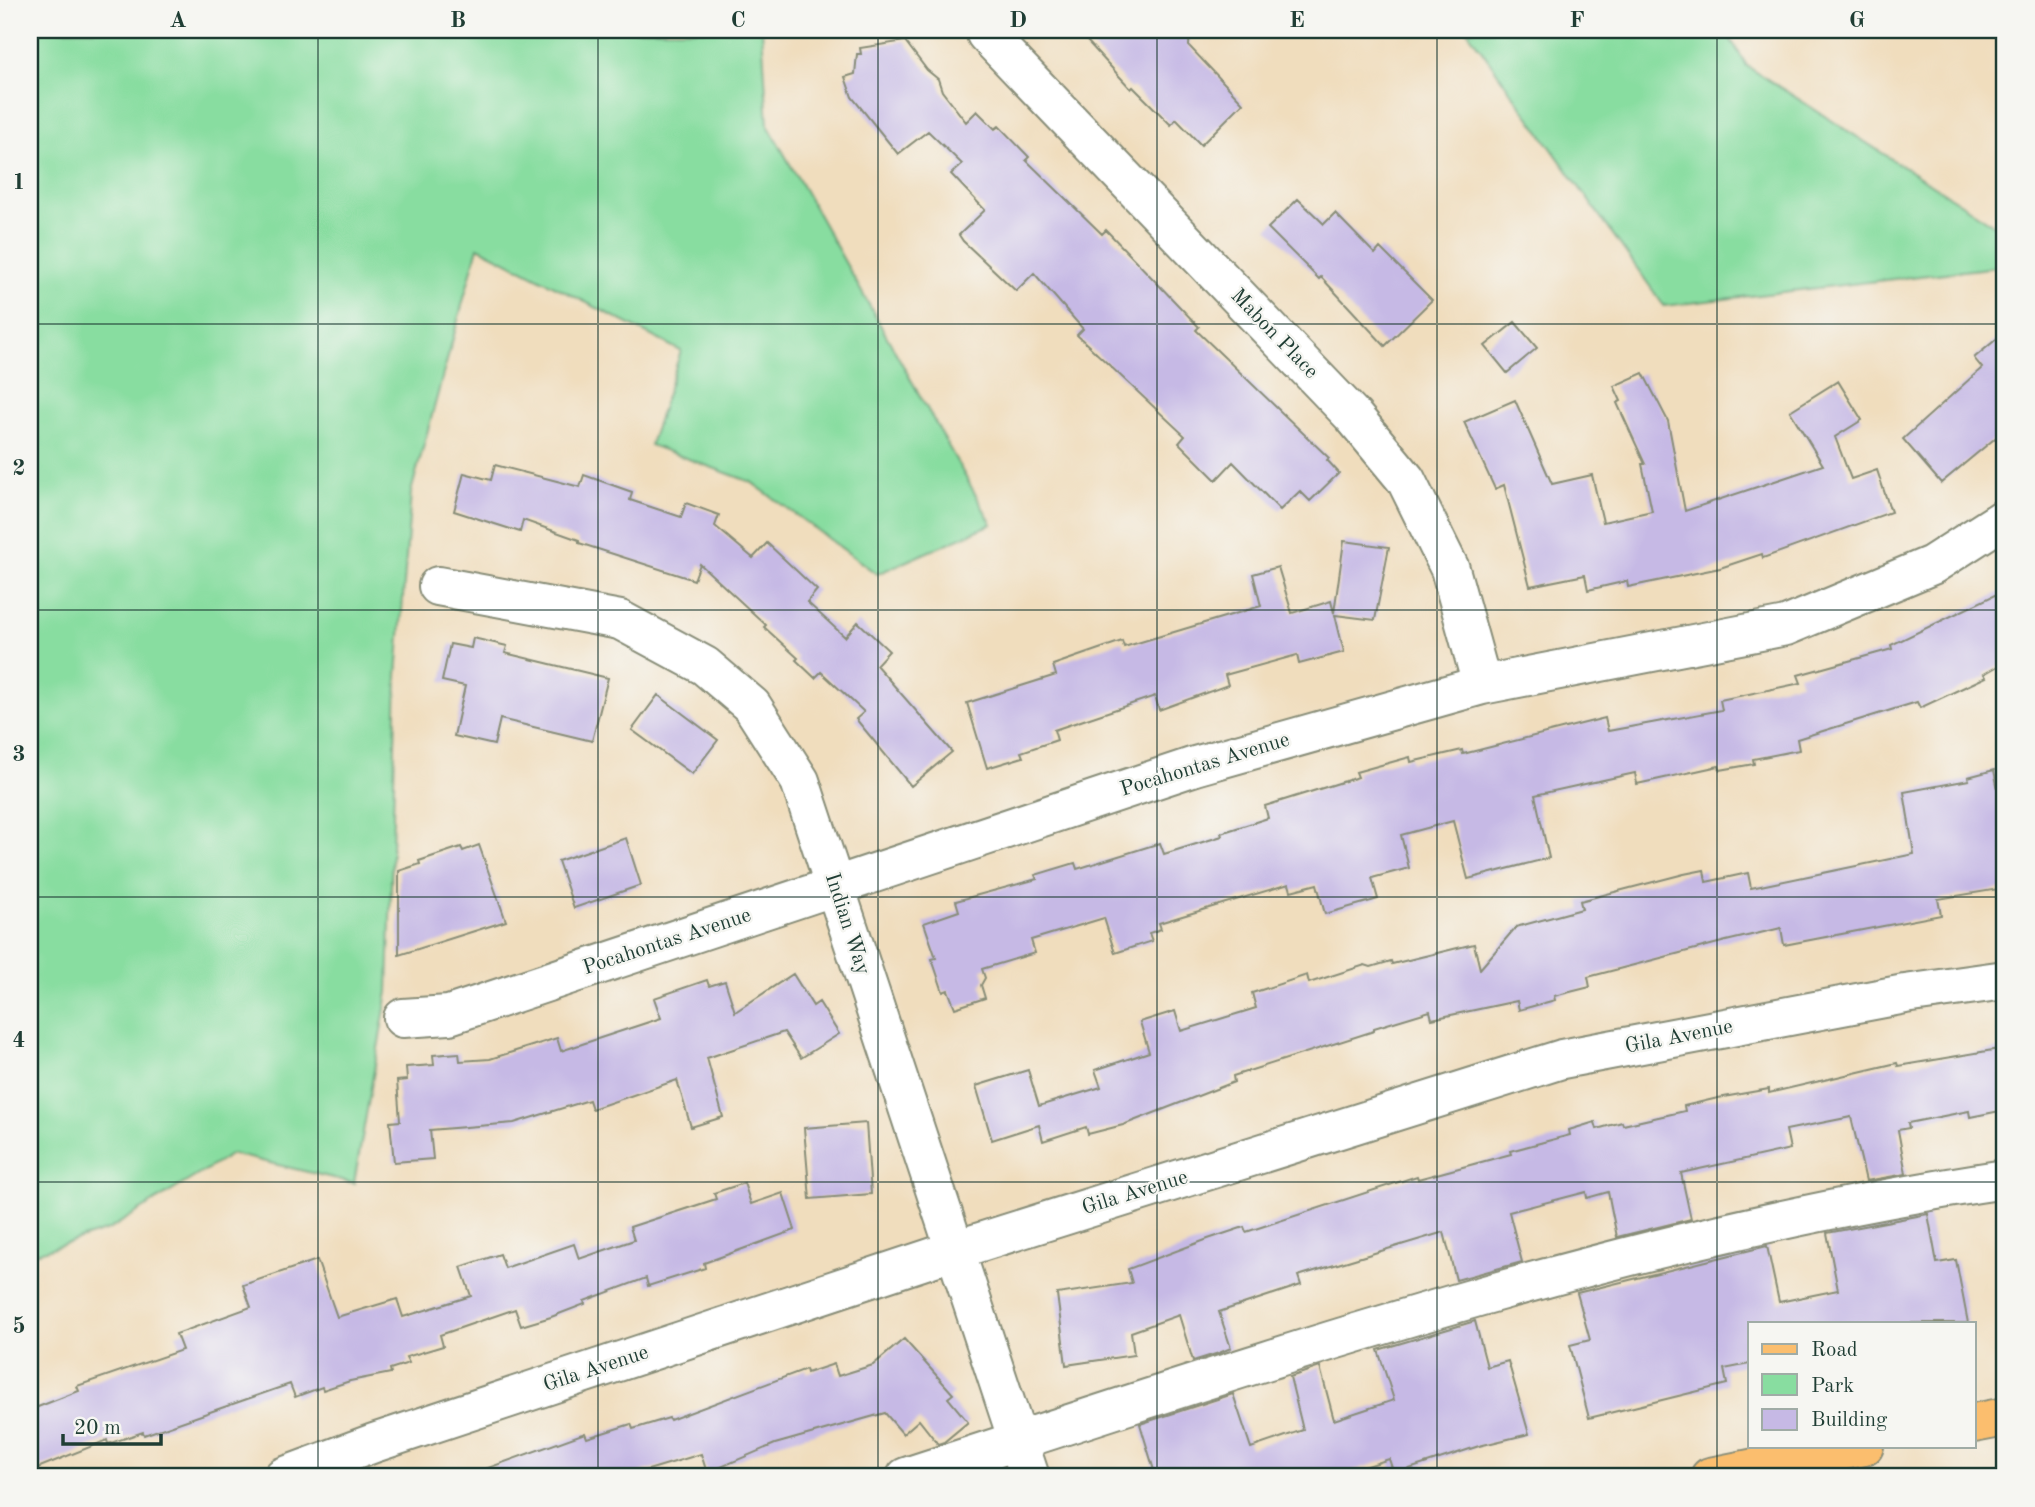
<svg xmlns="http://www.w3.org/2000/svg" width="2035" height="1507" font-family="'Old Standard TT',serif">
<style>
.green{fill:#88dda0;stroke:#548d6a;stroke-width:2}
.building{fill:#c6b9e5}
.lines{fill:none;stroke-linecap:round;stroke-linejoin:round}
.minor-casing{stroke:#888d78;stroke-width:42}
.major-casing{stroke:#888d78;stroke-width:42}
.minor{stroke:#fff;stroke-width:38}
.major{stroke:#fbbe6e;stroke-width:38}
.grid{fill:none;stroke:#1f3d34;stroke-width:2;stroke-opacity:0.55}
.labels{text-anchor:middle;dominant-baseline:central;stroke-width:5;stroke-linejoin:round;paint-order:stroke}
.street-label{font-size:21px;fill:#1f3d34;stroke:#f6f6f2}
.neatline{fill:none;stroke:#1f3d34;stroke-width:2.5}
.grid-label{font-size:23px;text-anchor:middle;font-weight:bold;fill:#1f3d34}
</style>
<rect width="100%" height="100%" fill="#f6f6f2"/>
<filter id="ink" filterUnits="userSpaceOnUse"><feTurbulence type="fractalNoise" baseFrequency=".0143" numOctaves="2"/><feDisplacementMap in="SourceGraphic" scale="14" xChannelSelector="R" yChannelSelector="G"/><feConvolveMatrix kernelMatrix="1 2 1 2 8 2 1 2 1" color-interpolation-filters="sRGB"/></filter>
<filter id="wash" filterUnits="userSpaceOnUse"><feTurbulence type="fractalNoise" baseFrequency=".00686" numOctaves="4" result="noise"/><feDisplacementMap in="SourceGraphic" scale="28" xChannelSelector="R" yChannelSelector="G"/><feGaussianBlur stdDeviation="1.57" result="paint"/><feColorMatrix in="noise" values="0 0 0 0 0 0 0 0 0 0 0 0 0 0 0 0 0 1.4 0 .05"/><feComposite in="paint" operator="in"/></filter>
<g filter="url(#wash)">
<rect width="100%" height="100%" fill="#f0ddbd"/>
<path class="green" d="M30 30H762L768 125 992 524 877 574 751 482 650 445 681 351 478 247 411 492 397 676 388 992 354 1183 232 1154 108 1230 30 1255Z
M1467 30H1725L1747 66 2005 232V266L1664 306Z"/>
<g id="blocks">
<path class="building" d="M1077 30H1190L1189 46 1243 103 1201 145 1176 119 1171 125 1133 87 1131 89Z
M905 41 927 70 938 79 942 91 966 122 977 111 995 129 999 126 1029 157 1026 160 1102 234 1106 230 1156 282 1199 327 1196 330 1329 458 1327 460 1339 473 1310 501 1300 491 1280 510 1233 462 1216 480 1179 443 1185 436 1077 335 1083 329 1034 273 1016 291 963 241 959 235 985 210 951 174 962 164 928 131 898 154 852 97 845 77 855 74 857 54H861L860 48Z
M1298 199 1324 224 1335 213 1375 254 1380 248 1432 300 1385 346 1321 277 1319 279 1268 228Z
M1515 322 1537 348 1507 373 1485 346Z
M2005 332V430L1941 483 1903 439 1982 368 1974 358Z
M1643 373 1668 421 1685 511 1823 465 1790 411 1838 381 1862 420 1835 437 1851 479 1877 470 1891 512 1763 558 1762 554 1720 568 1628 587 1627 581 1588 590 1585 575 1530 586 1504 485 1495 489 1464 422 1515 400 1552 484 1592 475 1603 522 1652 511 1642 464H1645L1617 403 1621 401 1614 386Z
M495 465 580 487 584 475 632 492 630 500 681 517 686 503 719 515 715 526 753 558 767 543 817 590 807 602 845 637 858 622 889 651 876 665 952 752 911 786 856 719 864 712 821 672 815 678 796 660 798 658 764 627 766 625 700 564 694 580 579 543V540L523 520 520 532 454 511 464 473 491 480Z
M1344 541 1389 547 1375 620 1335 615 1344 652 1299 664 1297 655 1225 675 1228 685 1159 710 1155 696 1054 730 1057 740 1021 752 1023 757 987 768 967 703 1056 675 1053 665 1122 641 1124 647 1261 606 1253 574 1278 567 1292 613 1331 601 1334 613Z
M2005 590V662L1984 674 1986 677 1920 708 1917 702 1797 739 1799 750 1753 759 1754 764 1720 770 1719 766 1637 784 1635 773 1535 795 1549 858 1468 879 1453 821 1401 835 1409 868 1372 878 1378 899 1325 914 1317 884 1291 891 1289 884 1159 923 1161 929 1149 933 1152 941 1115 953 1104 918 1031 940 1035 953 982 969 985 978 981 985 985 998 955 1008 948 990 943 992 932 959 936 958 924 923 959 911 956 901 1037 879 1035 875 1075 863 1077 869 1160 843 1164 854 1222 836 1221 833 1268 818 1265 806 1358 777 1356 772 1410 757 1411 762 1462 750 1463 754 1605 718 1608 731 1722 710 1720 700 1801 683 1798 675 1892 649 1891 645Z
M473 638 507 646 505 653 608 678 592 741 500 719 494 745 454 736 465 686 442 681 450 644 471 648Z
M658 695 718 740 692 774 632 730Z
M1994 770 2005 824V888L1938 899 1941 915 1784 945 1781 928 1726 941 1588 977 1590 987 1554 996 1555 1000 1519 1010 1517 1001 1432 1019 1430 1011 1374 1028V1031L1233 1076 1234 1082 1123 1125 1088 1134 1086 1127 1043 1141 1039 1125 992 1140 976 1086 1028 1070 1039 1106 1101 1087 1095 1070 1149 1052 1140 1022 1175 1011 1181 1031 1256 1008 1252 993 1307 975 1309 983 1365 965 1371 967 1391 961 1392 964 1474 944 1480 969 1516 927 1582 909 1580 901 1684 874 1704 870 1706 882 1748 873 1751 888 1914 854 1904 792 1969 780 1968 777Z
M626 838 641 885 574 908 558 861Z
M479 845 506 921 399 955V871L420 864 419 861 461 847 463 851Z
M793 974 813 1006 819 1002 839 1034 801 1058 784 1032 707 1058 723 1117 691 1127 677 1080 592 1109 589 1100 514 1123 430 1130 433 1159 394 1162 390 1122 400 1121 397 1081 407 1080 406 1067 434 1065 433 1055 459 1053 460 1061 490 1059 557 1038 561 1051 661 1018 654 998 707 980 709 986 725 981 735 1012Z
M2005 1048V1110L1970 1117 1969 1111 1908 1123 1909 1128 1898 1130 1906 1174 1866 1181 1851 1117 1786 1130 1790 1149 1681 1173 1691 1219 1617 1237 1608 1192 1587 1198 1586 1192 1509 1212 1522 1262 1456 1280 1444 1232 1298 1276 1301 1285 1219 1312 1231 1348 1219 1353 1193 1361 1179 1315 1131 1332 1134 1355 1066 1365 1057 1294 1132 1283 1128 1269 1208 1239 1244 1227 1246 1232 1417 1176 1418 1179 1511 1154 1510 1151 1570 1135 1569 1130 1595 1122 1597 1129 1622 1122 1623 1125 1685 1111 1684 1106 1718 1098 1769 1089V1093L1897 1063 1898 1066Z
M866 1123 871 1194 810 1199 804 1128Z
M744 1183 751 1204 783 1193 795 1230 704 1263 705 1268 648 1286 646 1278 584 1301 585 1304 551 1317 521 1326 515 1309 440 1335 443 1346 406 1357 409 1363 390 1369 391 1373 350 1381 323 1390 322 1387 295 1397 290 1384 144 1435 143 1432 108 1444 107 1440 30 1471V1410L79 1391 77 1386 182 1350 176 1334 251 1307 243 1285 317 1260 337 1317 397 1299 403 1317 471 1296 461 1267 500 1254 505 1268 574 1244 579 1259 634 1240 630 1227 716 1199 714 1193Z
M1928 1214 1937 1263 1956 1260 1968 1323H1750V1364L1724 1369 1727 1384 1589 1418 1570 1345 1590 1340 1577 1293 1767 1246 1779 1302 1838 1290 1827 1233Z
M1475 1321 1487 1367 1508 1361 1529 1434 1479 1446 1394 1474 1389 1459 1334 1477H1156L1140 1424 1233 1394 1251 1448 1303 1430 1290 1377 1320 1367 1334 1420 1394 1400 1378 1350Z
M904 1339 953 1394 948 1398 968 1422 944 1442 938 1444 919 1420 903 1434 885 1413 775 1444 707 1473 701 1454 625 1477H477V1472L585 1433 587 1438 631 1424 633 1429 669 1418 670 1420 806 1369 807 1373 834 1364 838 1376 873 1365Z"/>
</g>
</g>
<g filter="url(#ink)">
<use href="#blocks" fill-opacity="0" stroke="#888d78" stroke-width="2"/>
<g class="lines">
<g class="minor-casing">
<path id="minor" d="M986 34 1353 416 1406 480 1450 569 1482 685
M438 586 620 620 705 666 752 706 800 781 1030 1477
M403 1018 449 1015 1195 766 1482 685 1786 626 1932 565 2005 518
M283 1477 374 1443 955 1250 1562 1059 1905 994 2005 980
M906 1477C1268 1360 1628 1235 2005 1179"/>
</g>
<g class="major-casing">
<path id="major" d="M1974 1423 2005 1417
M1710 1477 1864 1446"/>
</g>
<use href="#minor" class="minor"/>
<use href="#major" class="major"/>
</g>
</g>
<path class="grid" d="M318 30V1477M598 30V1477M878 30V1477M1157 30V1477M1437 30V1477M1717 30V1477M30 324H2005M30 610H2005M30 897H2005M30 1182H2005"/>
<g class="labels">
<g class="street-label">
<text transform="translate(1274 334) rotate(46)">Mabon Place</text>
<text transform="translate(1205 765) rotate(-17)">Pocahontas Avenue</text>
<text transform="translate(847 924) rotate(72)">Indian Way</text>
<text transform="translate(667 942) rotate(-18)">Pocahontas Avenue</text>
<text transform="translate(1679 1037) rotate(-11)">Gila Avenue</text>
<text transform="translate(1135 1193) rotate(-17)">Gila Avenue</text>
<text transform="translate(596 1369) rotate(-18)">Gila Avenue</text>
</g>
</g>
<rect width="2035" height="1507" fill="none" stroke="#f6f6f2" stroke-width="77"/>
<rect x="1748" y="1322" width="228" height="126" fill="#f6f6f2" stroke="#a0aca6" stroke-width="2"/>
<rect x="1762" y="1344" width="35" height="10" fill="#fbbe6e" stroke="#a0aca6" stroke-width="2"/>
<text x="1811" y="1356" font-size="21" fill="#1f3d34">Road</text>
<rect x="1762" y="1374" width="35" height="21" fill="#88dda0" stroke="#a0aca6" stroke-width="2"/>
<text x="1811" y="1392" font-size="21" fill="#1f3d34">Park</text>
<rect x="1762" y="1409" width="35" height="21" fill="#c6b9e5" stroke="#a0aca6" stroke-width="2"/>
<text x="1811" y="1426" font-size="21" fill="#1f3d34">Building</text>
<path d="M63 1434v10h98v-10" fill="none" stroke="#1f3d34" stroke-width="3.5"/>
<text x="74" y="1434" font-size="21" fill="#1f3d34" stroke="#f6f6f2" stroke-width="5" paint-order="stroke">20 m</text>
<rect x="38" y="38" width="1958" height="1430" class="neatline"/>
<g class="grid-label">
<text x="178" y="27">A</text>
<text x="458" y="27">B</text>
<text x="738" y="27">C</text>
<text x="1018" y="27">D</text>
<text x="1297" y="27">E</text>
<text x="1577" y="27">F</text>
<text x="1857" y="27">G</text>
<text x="19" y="189">1</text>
<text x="19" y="475">2</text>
<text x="19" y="761">3</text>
<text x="19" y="1047">4</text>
<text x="19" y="1333">5</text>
</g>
</svg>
